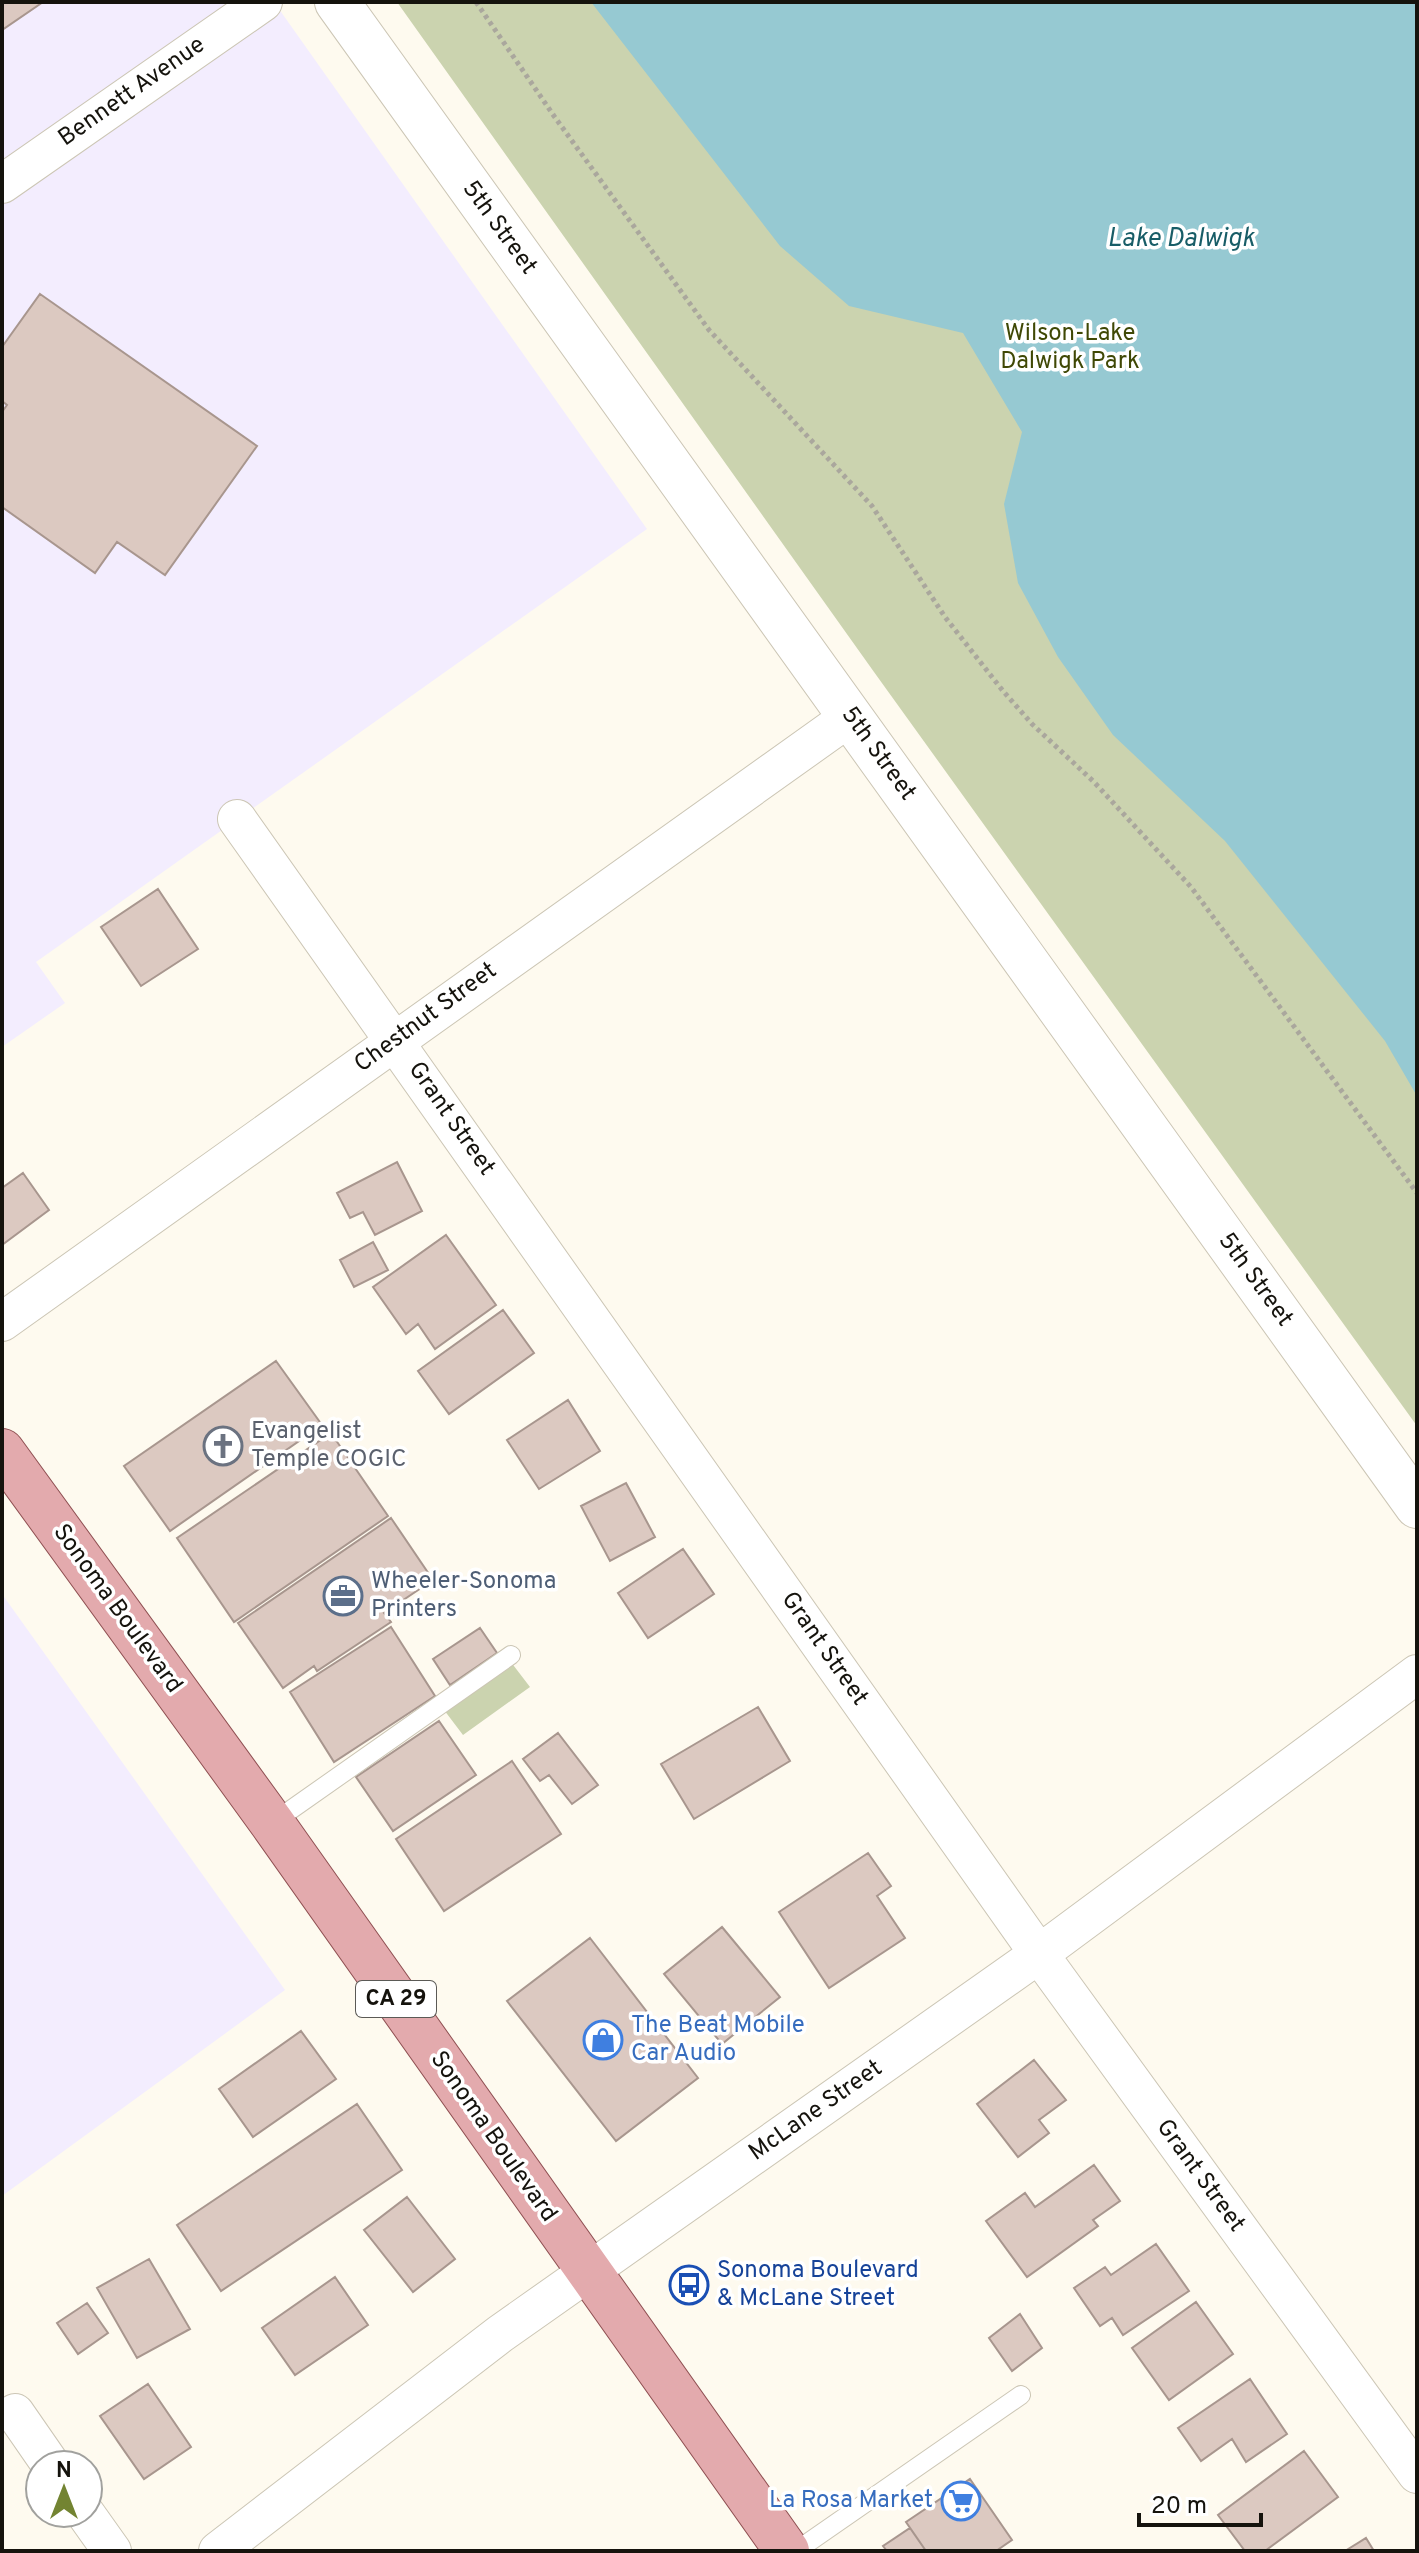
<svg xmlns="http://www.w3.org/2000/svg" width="1419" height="2553" font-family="Overpass,sans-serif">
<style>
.industrial{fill:#f3edfe}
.green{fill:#cbd3af}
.water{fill:#96c9d2}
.building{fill:#dcc9c1;stroke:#a8968e;stroke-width:2}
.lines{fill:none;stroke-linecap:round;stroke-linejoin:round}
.lane-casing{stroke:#ccc6b5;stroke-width:20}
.street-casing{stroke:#ccc6b5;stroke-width:40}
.secondary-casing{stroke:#ccc6b5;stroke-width:46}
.primary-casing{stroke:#8f5052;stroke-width:46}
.path{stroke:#aaa79d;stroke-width:5;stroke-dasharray:4 4;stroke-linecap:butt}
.lane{stroke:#fff;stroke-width:18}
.street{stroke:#fff;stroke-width:38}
.secondary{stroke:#fff;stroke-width:44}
.primary{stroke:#e3aaad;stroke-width:44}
.labels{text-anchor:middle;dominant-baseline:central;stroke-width:7;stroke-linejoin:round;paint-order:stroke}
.shield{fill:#fff;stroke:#5b5a56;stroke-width:2}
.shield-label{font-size:22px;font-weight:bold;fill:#15130d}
.street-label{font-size:24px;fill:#15130d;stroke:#fff}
.park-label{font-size:24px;fill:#3f4805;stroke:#fff}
.worship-label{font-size:24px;fill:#5b616d;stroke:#fff;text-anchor:start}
.service-label{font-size:24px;fill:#4e5e75;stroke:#fff;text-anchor:start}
.shop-label{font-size:24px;fill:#366cbe;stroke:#fff;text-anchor:start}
.transit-label{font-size:24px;fill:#164399;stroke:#fff;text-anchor:start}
.water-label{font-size:26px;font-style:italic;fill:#185d67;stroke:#fff}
</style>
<rect width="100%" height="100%" fill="#fefaef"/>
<path class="industrial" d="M2 2H274L647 529 36 962 65 1003 2 1047Z
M2 1594 285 1990 2 2196Z"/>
<path class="green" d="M397 2H1417V1426L874 672Z
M507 1657 530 1687 463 1735 441 1706Z"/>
<path class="water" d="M591 2H1417V1096L1385 1041 1225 841 1113 735 1058 657 1018 583 1004 504 1022 432 963 333 849 306 780 246Z"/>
<path class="building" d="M2 2H43L2 30Z
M40 294 257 446 165 575 117 542 95 573 2 507V412L7 405 2 401V347Z
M158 889 198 949 141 986 101 927Z
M397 1162 422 1211 375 1235 363 1212 350 1218 337 1193Z
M23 1173 49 1210 2 1245V1188Z
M446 1235 496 1305 435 1349 418 1324 406 1334 373 1287Z
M373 1242 388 1270 354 1287 340 1260Z
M503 1310 534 1353 449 1414 418 1371Z
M276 1361 322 1425 170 1531 124 1466Z
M568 1400 600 1451 539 1489 507 1440Z
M331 1433 388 1516 234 1622 177 1538Z
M626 1483 655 1537 610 1561 581 1506Z
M391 1518 433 1580 384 1613 391 1622 317 1671 314 1666 283 1688 238 1623Z
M683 1549 714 1594 648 1638 618 1593Z
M391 1627 435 1696 334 1762 290 1692Z
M480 1628 497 1653 450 1685 433 1659Z
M758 1707 790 1761 694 1819 661 1764Z
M439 1721 476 1775 393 1831 356 1777Z
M558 1733 598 1785 572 1804 549 1775 540 1781 523 1759Z
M512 1761 561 1834 444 1911 396 1839Z
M868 1853 891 1886 877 1896 905 1938 829 1988 779 1912Z
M722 1927 780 1997 722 2044 664 1974Z
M590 1938 698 2078 616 2141 507 2001Z
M301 2031 336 2079 253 2137 219 2089Z
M1034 2060 1066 2100 1039 2120 1049 2133 1018 2157 977 2104Z
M357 2104 402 2170 221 2291 177 2225Z
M1094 2165 1120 2201 1093 2220 1098 2226 1027 2277 986 2221 1025 2193 1035 2207Z
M407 2197 455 2259 413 2292 364 2230Z
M1156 2244 1189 2291 1123 2335 1112 2318 1100 2326 1074 2288 1105 2267 1111 2275Z
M149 2259 190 2329 137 2358 97 2288Z
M335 2277 368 2325 295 2375 262 2328Z
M1196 2302 1233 2354 1169 2400 1132 2348Z
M87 2303 108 2333 78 2354 57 2323Z
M1020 2314 1042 2348 1012 2371 989 2338Z
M1250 2379 1287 2434 1246 2462 1232 2439 1201 2461 1178 2428Z
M148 2384 191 2447 144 2479 100 2416Z
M1304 2451 1338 2497 1265 2551H1245L1218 2515Z
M970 2479 1012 2540 996 2551H926L906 2522Z
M910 2528 926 2551H887L883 2546Z
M1366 2538 1374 2551H1345Z"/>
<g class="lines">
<g class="lane-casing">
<path id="lane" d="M272 1823 511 1655
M796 2551 1021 2395"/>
</g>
<g class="street-casing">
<path id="street" d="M2 184 263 2
M237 819 1039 1954 1417 2474
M2 1322 851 716
M15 2413 51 2465
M85 2513 112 2551
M218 2551 500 2334 1039 1954 1417 1674"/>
</g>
<g class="secondary-casing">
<path id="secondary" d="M337 2 1417 1506"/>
</g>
<g class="primary-casing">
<path id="primary" d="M2 1451 272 1823 787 2551"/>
</g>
<path class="path" d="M476 2 554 116 709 330 872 506 945 617 1003 691 1032 724 1094 782 1191 887 1417 1193"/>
<use href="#lane" class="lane"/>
<use href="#street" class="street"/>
<use href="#secondary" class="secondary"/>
<use href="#primary" class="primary"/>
</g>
<defs>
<g id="church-ring" transform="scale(2)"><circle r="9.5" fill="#fff" stroke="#6b7280" stroke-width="1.5"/><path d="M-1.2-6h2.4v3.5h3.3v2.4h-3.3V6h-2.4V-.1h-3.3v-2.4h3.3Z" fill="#6b7280"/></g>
<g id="office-ring" transform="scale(2)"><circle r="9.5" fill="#fff" stroke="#5c6f8a" stroke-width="1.5"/><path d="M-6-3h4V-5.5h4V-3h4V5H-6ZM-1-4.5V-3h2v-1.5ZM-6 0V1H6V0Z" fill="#5c6f8a"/></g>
<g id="shop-ring" transform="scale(2)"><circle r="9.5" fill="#fff" stroke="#3f7fe0" stroke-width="1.5"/><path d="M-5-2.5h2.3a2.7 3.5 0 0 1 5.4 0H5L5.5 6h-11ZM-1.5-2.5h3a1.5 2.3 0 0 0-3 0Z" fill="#3f7fe0"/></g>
<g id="bus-ring" transform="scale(2)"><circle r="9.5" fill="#fff" stroke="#1a4fb4" stroke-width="1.5"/><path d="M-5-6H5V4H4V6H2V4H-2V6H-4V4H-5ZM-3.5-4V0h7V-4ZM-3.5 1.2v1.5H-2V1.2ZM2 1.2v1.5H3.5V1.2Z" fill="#1a4fb4"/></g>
<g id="supermarket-ring" transform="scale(2)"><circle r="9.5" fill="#fff" stroke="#3f7fe0" stroke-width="1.5"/><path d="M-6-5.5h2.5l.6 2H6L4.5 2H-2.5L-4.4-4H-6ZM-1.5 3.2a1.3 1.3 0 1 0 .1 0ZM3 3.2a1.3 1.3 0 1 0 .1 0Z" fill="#3f7fe0"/></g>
</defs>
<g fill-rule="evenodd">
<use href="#church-ring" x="223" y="1446"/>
<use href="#office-ring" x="343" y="1596"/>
<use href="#shop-ring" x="603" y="2040"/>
<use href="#bus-ring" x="689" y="2285"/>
<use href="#supermarket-ring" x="961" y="2501"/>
</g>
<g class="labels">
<rect class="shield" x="356" y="1981" width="80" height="36" rx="6"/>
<g class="shield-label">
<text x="396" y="1999">CA 29</text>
</g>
<g class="street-label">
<text transform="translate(132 92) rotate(-35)">Bennett Avenue</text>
<text transform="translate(499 228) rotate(54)">5th Street</text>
<text transform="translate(878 754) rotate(54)">5th Street</text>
<text transform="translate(426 1018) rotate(-36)">Chestnut Street</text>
<text transform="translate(451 1119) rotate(55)">Grant Street</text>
<text transform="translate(1255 1280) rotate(54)">5th Street</text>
<text transform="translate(117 1609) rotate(54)">Sonoma Boulevard</text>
<text transform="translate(824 1649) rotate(55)">Grant Street</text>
<text transform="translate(816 2111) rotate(-35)">McLane Street</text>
<text transform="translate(493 2137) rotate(55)">Sonoma Boulevard</text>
<text transform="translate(1200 2176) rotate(54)">Grant Street</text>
</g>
<g class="park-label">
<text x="1070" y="334">Wilson-Lake<tspan x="1070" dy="28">Dalwigk Park</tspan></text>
</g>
<g class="worship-label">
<text x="251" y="1432">Evangelist<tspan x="251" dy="28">Temple COGIC</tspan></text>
</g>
<g class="service-label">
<text x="371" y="1582">Wheeler-Sonoma<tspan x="371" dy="28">Printers</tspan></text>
</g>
<g class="shop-label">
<text x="631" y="2026">The Beat Mobile<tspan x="631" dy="28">Car Audio</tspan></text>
<text x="933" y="2501" text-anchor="end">La Rosa Market</text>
</g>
<g class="transit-label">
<text x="717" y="2271">Sonoma Boulevard<tspan x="717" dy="28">&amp; McLane Street</tspan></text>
</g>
<g class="water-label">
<text x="1181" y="239">Lake Dalwigk</text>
</g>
</g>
<rect width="1419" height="2553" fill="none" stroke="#15130d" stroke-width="8"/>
<g transform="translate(64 2489)"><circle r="38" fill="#ffffff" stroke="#a1a19e" stroke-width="2"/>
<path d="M0-6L14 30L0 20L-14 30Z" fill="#738432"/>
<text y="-12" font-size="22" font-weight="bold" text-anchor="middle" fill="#15130d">N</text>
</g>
<path d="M1139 2513v12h122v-12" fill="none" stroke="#15130d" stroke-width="4"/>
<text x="1151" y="2513" font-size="24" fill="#15130d" stroke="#ffffff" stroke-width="6" paint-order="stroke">20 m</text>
</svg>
